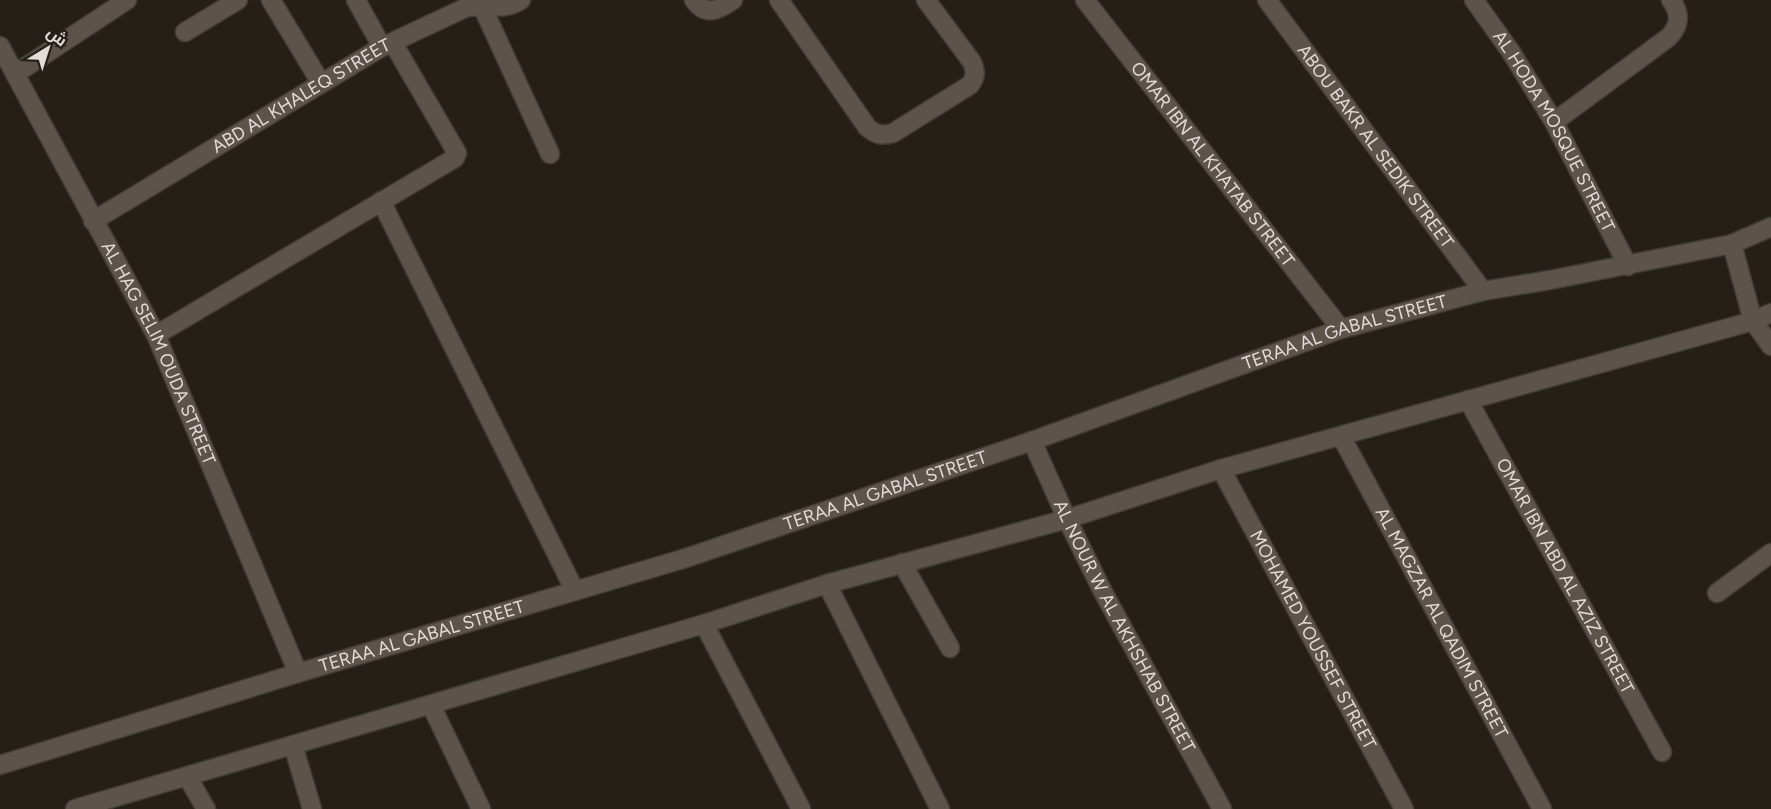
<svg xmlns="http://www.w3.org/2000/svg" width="1771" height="809" font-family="Figtree,Cairo,sans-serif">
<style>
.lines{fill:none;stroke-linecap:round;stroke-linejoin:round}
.lane-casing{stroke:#413b36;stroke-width:21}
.street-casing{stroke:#413b36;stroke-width:21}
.lane{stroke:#5c534b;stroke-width:18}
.street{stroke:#5c534b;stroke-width:18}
.labels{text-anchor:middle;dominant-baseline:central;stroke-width:5;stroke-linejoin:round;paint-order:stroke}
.street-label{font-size:18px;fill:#e1dcd7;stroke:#261f17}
</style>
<rect width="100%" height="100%" fill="#261f17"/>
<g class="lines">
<g class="lane-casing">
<path id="lane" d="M293 745 312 809"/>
</g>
<g class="street-casing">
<g id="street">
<path d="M271 0 321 83"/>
<path d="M356 0 382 47"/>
<path d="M694 0C706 17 719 10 733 0"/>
<path d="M779 0 867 127C876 135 882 136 893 133L970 85C976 77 976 72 972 62L926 0"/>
<path id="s1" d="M1085 0 1341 329"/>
<path id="s2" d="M1267 0 1483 291"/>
<path id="s3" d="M1474 0 1511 52 1554 122 1628 266"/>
<path d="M482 6 550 154"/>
<path d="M185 32 238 0"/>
<path id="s4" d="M0 46 156 335 298 673"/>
<path d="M15 74 127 0"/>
<path d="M1554 122 1669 37C1680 25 1681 14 1671 0"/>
<path d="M381 201 575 591"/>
<path id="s5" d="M93 221 382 47 465 8C486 2 500 13 521 0"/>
<path d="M1732 244 1753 321 1771 346"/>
<path d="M156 335 455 158 457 153 393 43"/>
<path id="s6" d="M1468 400 1662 752"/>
<path id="s7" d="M1341 436 1542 809"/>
<path id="s8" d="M1032 441 1067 519 1103 592 1222 809"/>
<path id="s9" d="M1221 469 1404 809"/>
<path d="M902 563 950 648"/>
<path d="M827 584 940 809"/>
<path d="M1717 593 1771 553"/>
<path d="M704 624 801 809"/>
<path d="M431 705 481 809"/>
<path id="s10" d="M0 765 298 673 686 558 1032 441 1341 329 1483 291 1550 280 1732 244 1771 227"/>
<path d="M187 776 206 809"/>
<path d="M75 809 704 624 827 584 1067 519 1221 469 1753 321 1771 313"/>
</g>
</g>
<use href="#lane" class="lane"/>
<use href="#street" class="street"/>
</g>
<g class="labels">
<g class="street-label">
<text stroke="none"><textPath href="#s5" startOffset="243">ABD AL KHALEQ STREET</textPath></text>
<text stroke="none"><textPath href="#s3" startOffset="154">AL HODA MOSQUE STREET</textPath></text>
<text stroke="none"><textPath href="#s2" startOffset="182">ABOU BAKR AL SEDIK STREET</textPath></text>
<text stroke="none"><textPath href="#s1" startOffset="208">OMAR IBN AL KHATAB STREET</textPath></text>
<text stroke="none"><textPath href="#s10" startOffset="1413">TERAA AL GABAL STREET</textPath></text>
<text stroke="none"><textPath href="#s4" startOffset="346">AL HAG SELIM OUDA STREET</textPath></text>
<text stroke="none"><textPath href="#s10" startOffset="927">TERAA AL GABAL STREET</textPath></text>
<text stroke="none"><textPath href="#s6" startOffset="201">OMAR IBN ABD AL AZIZ STREET</textPath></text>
<text stroke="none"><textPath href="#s7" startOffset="212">AL MAGZAR AL QADIM STREET</textPath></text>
<text stroke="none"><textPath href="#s8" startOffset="207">AL NOUR W AL AKHSHAB STREET</textPath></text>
<text stroke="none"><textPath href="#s10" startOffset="441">TERAA AL GABAL STREET</textPath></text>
<text stroke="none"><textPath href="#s9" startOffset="194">MOHAMED YOUSSEF STREET</textPath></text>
</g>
</g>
<g transform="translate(48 48) rotate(38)" stroke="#261f17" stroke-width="4.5" paint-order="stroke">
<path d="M0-4.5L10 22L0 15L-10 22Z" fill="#e1dcd7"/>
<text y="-9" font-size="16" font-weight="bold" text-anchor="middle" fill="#e1dcd7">ش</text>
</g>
</svg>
